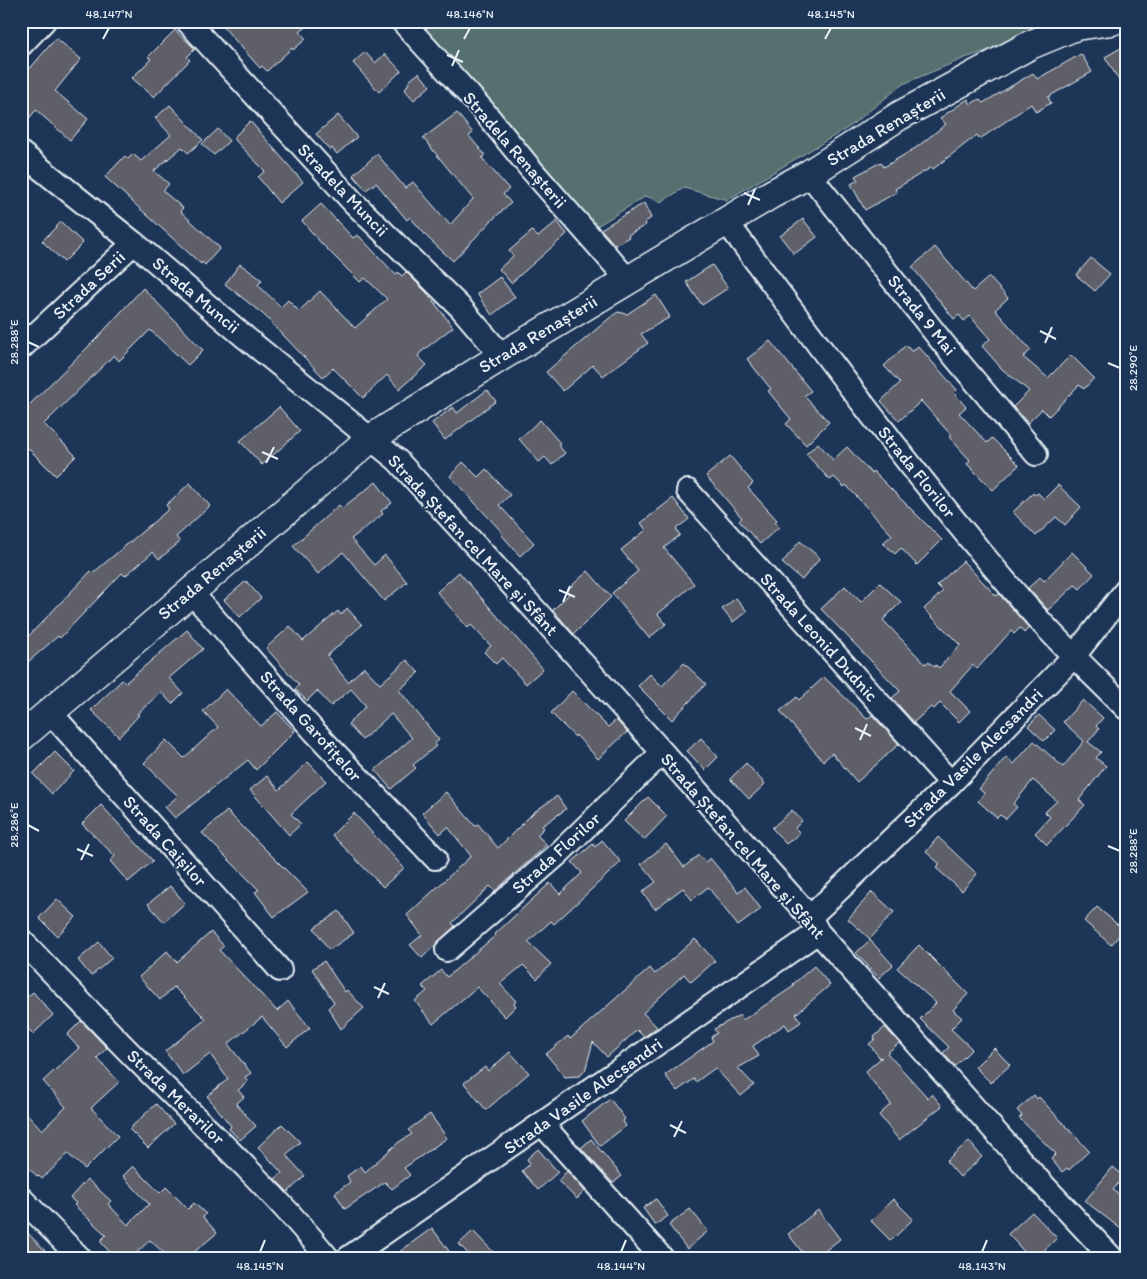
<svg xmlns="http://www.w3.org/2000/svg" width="1147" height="1279" font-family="Itim,sans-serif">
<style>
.green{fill:#55706e;stroke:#9eb0b3}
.building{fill:#5e5e69;stroke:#e8f1f8}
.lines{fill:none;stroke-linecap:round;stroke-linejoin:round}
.street-casing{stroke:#e8f1f8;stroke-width:26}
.secondary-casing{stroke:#e8f1f8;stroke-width:31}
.street{stroke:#1d3557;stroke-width:22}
.secondary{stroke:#1d3557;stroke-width:28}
.ticks{fill:none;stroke:#e8f1f8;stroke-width:2}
.labels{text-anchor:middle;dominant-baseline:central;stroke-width:4;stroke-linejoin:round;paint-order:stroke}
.street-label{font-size:18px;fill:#e8f1f8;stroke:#1d3557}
.neatline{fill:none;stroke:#e8f1f8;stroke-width:2}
.ticks-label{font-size:12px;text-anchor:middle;fill:#e8f1f8}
</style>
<rect width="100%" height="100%" fill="#1d3557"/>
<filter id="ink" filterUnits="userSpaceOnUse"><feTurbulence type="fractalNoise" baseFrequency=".02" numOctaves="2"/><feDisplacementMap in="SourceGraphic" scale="10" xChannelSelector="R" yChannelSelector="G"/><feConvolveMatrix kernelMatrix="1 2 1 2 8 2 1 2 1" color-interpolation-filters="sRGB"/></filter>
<g filter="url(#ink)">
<path class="green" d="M412 21H1078L965 58 903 84 849 127 727 200 684 188 661 202 646 196 597 226 584 217Z"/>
<path class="building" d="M218 21H314L300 32 306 39 293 50 292 48 267 71 262 66 260 68Z
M175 30 195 49 187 57 190 60 154 97 132 78 151 59 148 57Z
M56 38 81 59 55 91 88 119 70 140 36 110 21 128V79Z
M1126 45V92L1105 57Z
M365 52 375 63 385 54 401 71 379 92 353 63Z
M1081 54 1092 72 1048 97 1051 103 1036 112 1031 104 980 139 977 135 933 169 932 167 895 189 897 192 865 210 851 184 858 180 855 176 881 162 884 167 917 147 946 124 940 118 968 99 971 104 979 99 983 103 1033 73 1037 79Z
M419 73 430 86 414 100 405 90 410 80Z
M170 105 203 140 188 153 182 147 154 171 169 184 163 191 183 208 180 211 220 248 205 265 202 262 201 264 105 177 125 156 128 159 133 154 141 161 171 135 155 118Z
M457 113 473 133 469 136 485 155 482 158 509 189 503 194 511 203 492 220 453 261 428 238 410 217 407 220 376 183 366 190 353 175 377 154 405 188 413 182 450 225 473 199 423 138Z
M338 115 357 137 337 154 332 148 330 150 316 134Z
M250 121 303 182 279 203 258 177 265 171 233 138Z
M218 129 229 141 214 155 202 144Z
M644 203 651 218 645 222 646 225 628 235 629 237 615 245 601 229Z
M321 204 353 238 357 235 360 237 396 275 398 272 402 276 406 272 427 293 453 327 421 352 418 356 427 365 399 389 387 375 363 398 333 368 323 377 264 315 225 284 240 264 262 280 258 285 281 307 288 300 299 311 320 291 355 328 387 299 365 278 360 282 321 243 302 221Z
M803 219 817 237 794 254 780 236Z
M557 221 567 234 511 283 499 269 513 256 509 251 532 231 538 237Z
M61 222 83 243 64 262 42 241Z
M935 247 973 291 989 277 1008 298 995 310 1031 350 1023 357 1048 378 1071 355 1094 378 1084 389 1079 385 1049 416 1042 409 1028 423 1013 407 1029 391 1002 369 982 346 990 339 970 316 964 321 959 315 954 319 912 267Z
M1091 258 1110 274 1095 291 1076 275Z
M712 265 728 288 702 305 686 282Z
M500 277 515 297 492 315 477 294Z
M143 288 203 350 188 365 150 330 119 361 114 355 44 424 76 456 56 476 21 441V413L97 338Z
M656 295 670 317 641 334 648 343 603 376 593 365 563 391 546 372 612 316 618 312 627 314Z
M770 341 811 391 804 396 829 422 806 445 786 424 791 419 768 391 771 389 747 359Z
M906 345 912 352 918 346 957 390 954 393 966 407 959 413 987 443 992 438 1019 465 993 490 967 464 970 460 949 437 951 435 921 401 899 421 881 401 900 383 884 366Z
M487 390 496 401 445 440 432 423 453 407 457 413Z
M279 407 300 431 262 465 240 441Z
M540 420 560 443 558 445 565 453 552 465 545 457 539 462 519 439Z
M818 443 833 460 847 447 871 473 873 471 942 540 917 565 901 548 895 554 883 543 892 535 846 485 844 487 834 477 830 480 806 454Z
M730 456 753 483 748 488 777 520 775 522 779 527 760 544 739 521 742 518 706 476Z
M463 462 478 477 486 469 510 495 499 505 534 543 520 556 501 534 502 532 450 476Z
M376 482 392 503 381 511 383 514 351 539 374 565 385 555 407 582 384 601 343 552 318 574 293 546 339 505 342 508Z
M190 483 210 506 176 537 180 542 159 559 153 552 125 576 122 573 60 638 58 636 21 668V644L91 571 93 573 169 509 166 505Z
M1058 485 1081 507 1065 525 1056 517 1036 536 1013 512 1033 493 1035 495 1038 493 1044 499Z
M673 498 689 519 676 529 680 535 664 548 694 584 658 614 666 624 649 638 612 593 638 571 621 550 646 530 641 523Z
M800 541 820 558 802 580 782 563Z
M1072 552 1094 574 1080 589 1075 585 1048 610 1028 588 1040 577 1044 581Z
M963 561 996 596 999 594 1029 628 1024 633 1020 628 1014 634 1011 631 977 669 973 665 950 691 970 711 959 722 940 703 934 709 931 707 914 722 892 698 900 691 821 609 845 586 861 602 880 583 901 602 883 620 925 664 928 662 935 667 936 665 939 668 960 645 924 609 943 591 937 585Z
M588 571 611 597 574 634 553 610 569 594 566 591Z
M459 572 543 669 526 684 502 658 496 664 484 652 491 646 471 625 468 628 437 592Z
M246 581 261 598 240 617 224 600Z
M736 598 747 611 733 622 722 609Z
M347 608 362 625 327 656 348 682 364 667 380 684 407 660 419 673 399 690 439 740 434 744 436 746 413 765 416 768 391 789 375 770 412 738 391 714 362 740 348 724 366 706 351 689 331 706 317 691 307 701 295 689 299 685 266 648 290 626 303 641 338 611 341 615Z
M187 630 203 649 169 678 183 693 172 704 161 692 137 714 139 715 119 737 91 710 122 680 125 683Z
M684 663 706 684 672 720 638 686 650 674 662 686Z
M824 677 867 719 872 715 899 744 857 782 832 753 823 761 780 711 797 697 799 700Z
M226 689 261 726 277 712 295 731 256 770 248 760 175 818 165 807 178 796 144 763 166 740 184 758 218 727 203 711Z
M572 691 608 727 616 720 627 732 598 759 576 735 575 737 551 713Z
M1083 700 1103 718 1096 726 1099 729 1088 742 1101 752 1096 758 1106 766 1079 800 1085 805 1047 845 1035 833 1050 817 1045 812 1057 801 1033 780 1013 804 1017 807 1006 819 1000 815 997 818 978 801 984 793 979 789 1006 757 1014 764 1034 741 1063 767 1084 741 1063 722Z
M1039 715 1055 730 1044 741 1028 726Z
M701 738 718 757 705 770 687 751Z
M55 752 74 771 52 794 33 774Z
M308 762 326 781 291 814 301 824 289 835 250 790 267 776 279 790Z
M746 763 765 784 749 799 730 779Z
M446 792 475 826 478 824 498 848 534 812 557 796 566 809 542 826 544 828 537 835 547 845 495 891 490 886 452 923 455 926 422 958 410 945 422 935 407 915 471 856 448 827 440 834 422 813Z
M648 797 667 816 644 840 624 821Z
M101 805 153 861 128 882 110 861 115 856 82 824Z
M792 810 802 821 795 828 800 833 786 844 772 828Z
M227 811 308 892 274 917 255 892 259 890 202 833Z
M354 813 404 868 383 887 332 835Z
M938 837 977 874 962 891 936 868 940 864 926 852Z
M602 840 621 862 554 924 551 921 528 942 551 964 537 979 523 965 500 984 516 1001 514 1003 516 1006 505 1017 477 987 433 1024 415 1001 427 991 422 986 441 970 447 977 496 935 495 934 550 883 560 894 582 873 572 862 593 844 595 847Z
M666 844 684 867 699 855 705 862 710 858 738 892 745 887 761 909 738 926 708 887 692 900 683 888 655 909 642 892 656 882 641 864Z
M170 886 185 903 164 922 148 904Z
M872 892 894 912 870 939 848 919Z
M57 899 76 917 57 936 39 918Z
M1097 907 1124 930 1111 945 1084 921Z
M339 911 354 933 329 950 314 928Z
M211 932 224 946 219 950 277 1011 288 1001 310 1028 287 1047 262 1017 228 1044 251 1073 245 1077 248 1082 238 1090 244 1097 236 1104 256 1126 240 1140 229 1129 231 1126 207 1096 228 1079 210 1054 183 1075 165 1051 206 1019 174 987 160 1000 139 977 167 951 177 962Z
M695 939 715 961 691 982 684 974 643 1013 657 1027 644 1037 637 1030 607 1057 593 1042 585 1071 579 1076 565 1077 546 1054 568 1036 570 1039 650 968 655 974Z
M870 940 893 965 879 978 856 953Z
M99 942 112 958 91 976 78 960Z
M919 945 968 994 953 1010 962 1018 951 1029 972 1049 955 1066 943 1053 949 1047 920 1019 936 1003 897 968Z
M324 961 345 992 347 990 364 1008 341 1029 328 1008 334 1002 312 969Z
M814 966 830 985 796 1014 801 1022 789 1030 785 1024 753 1046 759 1056 738 1068 754 1085 741 1096 715 1068 696 1082 694 1079 677 1091 665 1075 713 1041 711 1037 717 1033 714 1029 740 1015 743 1020 794 986 793 984Z
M33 992 53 1015 33 1034 21 1021V1002Z
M81 1021 107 1048 97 1058 119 1082 91 1108 118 1136 85 1169 68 1154 42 1179 39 1176 38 1177 21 1161V1107L42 1130 66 1107 43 1081 79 1048 67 1035Z
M885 1027 899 1043 887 1053 928 1098 932 1094 942 1106 899 1140 879 1115 891 1104 865 1072 882 1057 880 1058 869 1044 875 1039 874 1037Z
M994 1048 1010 1065 991 1083 975 1067Z
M510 1052 529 1073 486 1110 464 1083 485 1067 488 1071Z
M1034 1095 1037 1099 1039 1097 1089 1151 1069 1170 1067 1168 1062 1172 1051 1159 1056 1154 1019 1118 1022 1116 1017 1110Z
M610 1099 625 1119 623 1121 626 1126 600 1146 582 1121Z
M156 1104 174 1124 148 1148 129 1129Z
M430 1114 447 1138 404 1168 410 1175 392 1189 385 1182 345 1209 335 1193 350 1182 347 1176 361 1166 365 1172 399 1142 412 1134 408 1130Z
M282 1124 300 1142 286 1155 305 1176 288 1192 275 1179 282 1173 258 1147Z
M591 1139 622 1176 613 1183 581 1148Z
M969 1141 982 1157 960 1177 946 1161Z
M538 1149 558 1172 538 1190 522 1171 530 1164 527 1159Z
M133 1166 160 1193 166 1187 188 1209 194 1203 206 1214 203 1217 217 1233 187 1258H169L150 1240 131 1258H115L100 1241 106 1235 74 1205 76 1203 70 1198 87 1179 111 1201 108 1204 128 1225 149 1204 123 1176Z
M1113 1167 1124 1176 1113 1190 1126 1200V1233L1085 1201Z
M567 1171 585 1191 577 1199 558 1181Z
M656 1199 668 1216 655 1225 643 1208Z
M893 1199 913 1219 891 1241 871 1221Z
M690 1209 708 1231 687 1249 669 1225Z
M818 1210 840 1239 816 1258H807L788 1234Z
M1032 1212 1057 1238 1036 1258H1030L1008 1234Z
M21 1226 52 1258H21Z
M432 1228 449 1251 441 1258H391Z
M473 1231 499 1258H472L459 1244Z"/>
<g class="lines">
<g class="street-casing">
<path id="street" d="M187 21 354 203 461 308 502 356
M402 21 482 109 530 168 628 280
M21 45 44 21
M21 153 134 243 246 338 397 460 536 611 810 917 818 932 1034 1175 1112 1258
M809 174 943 343 1036 454
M726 221C822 351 918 480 1023 602 1055 639 1091 673 1126 708
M21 348 134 243
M688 491 951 783
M190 591 314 731 435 858
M50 712 280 970
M810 917 951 783 1074 656 1126 590
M21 940C61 981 100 1023 140 1063 205 1127 270 1187 328 1258
M447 950 557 855 662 753
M542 1124 662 1258
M21 1198 80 1258
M348 1258 818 932"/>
</g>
<g class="secondary-casing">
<path id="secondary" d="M21 737 370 439 502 356 770 195 809 174 899 116 1030 45 1076 26 1112 21"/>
</g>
<use href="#street" class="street"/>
<use href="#secondary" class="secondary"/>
</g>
</g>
<path class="ticks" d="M103 39 109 28M464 39 470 28M825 39 831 28M447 55 463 62M452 66 459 50M744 193 760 200M748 205 755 189M1040 331 1056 339M28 342 39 347M1045 343 1052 327M1108 363 1120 368M262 452 278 459M266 463 274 447M559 590 575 597M563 602 570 586M855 728 871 736M860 740 867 724M28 825 39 831M1108 846 1120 851M77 849 93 856M81 860 89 844M374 987 389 994M378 998 385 983M670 1125 686 1133M674 1137 682 1121M260 1252 265 1240M621 1252 626 1240M982 1252 987 1240"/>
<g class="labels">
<g class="street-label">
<text transform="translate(886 127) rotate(-31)">Strada Renașterii</text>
<text transform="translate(515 150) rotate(49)">Stradela Renașterii</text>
<text transform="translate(343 190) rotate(46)">Stradela Muncii</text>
<text transform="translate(89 285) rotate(-43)">Strada Serii</text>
<text transform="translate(196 295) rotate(40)">Strada Muncii</text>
<text transform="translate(922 315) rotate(51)">Strada 9 Mai</text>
<text transform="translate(538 334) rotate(-31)">Strada Renașterii</text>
<text transform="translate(917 472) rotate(51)">Strada Florilor</text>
<text transform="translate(473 545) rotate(47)">Strada Ștefan cel Mare și Sfânt</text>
<text transform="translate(212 573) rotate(-40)">Strada Renașterii</text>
<text transform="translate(819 637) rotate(48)">Strada Leonid Dudnic</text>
<text transform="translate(311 726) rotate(48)">Strada Garofițelor</text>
<text transform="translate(973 758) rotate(-45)">Strada Vasile Alecsandri</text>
<text transform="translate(165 841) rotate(48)">Strada Caișilor</text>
<text transform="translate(743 846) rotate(49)">Strada Ștefan cel Mare și Sfânt</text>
<text transform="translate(556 853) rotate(-42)">Strada Florilor</text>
<text transform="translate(583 1096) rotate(-35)">Strada Vasile Alecsandri</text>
<text transform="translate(176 1097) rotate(44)">Strada Merarilor</text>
</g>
</g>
<rect width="1147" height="1279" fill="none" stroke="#1d3557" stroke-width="55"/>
<rect x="28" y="28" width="1092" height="1224" class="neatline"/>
<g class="ticks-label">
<text x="109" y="18">48.147°N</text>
<text x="470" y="18">48.146°N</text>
<text x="831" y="18">48.145°N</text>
<text transform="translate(14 342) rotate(-90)" y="4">28.288°E</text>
<text transform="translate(1133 368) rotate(-90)" y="4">28.290°E</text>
<text transform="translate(14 825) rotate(-90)" y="4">28.286°E</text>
<text transform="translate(1133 851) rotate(-90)" y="4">28.288°E</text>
<text x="260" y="1270">48.145°N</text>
<text x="621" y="1270">48.144°N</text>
<text x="982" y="1270">48.143°N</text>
</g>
</svg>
